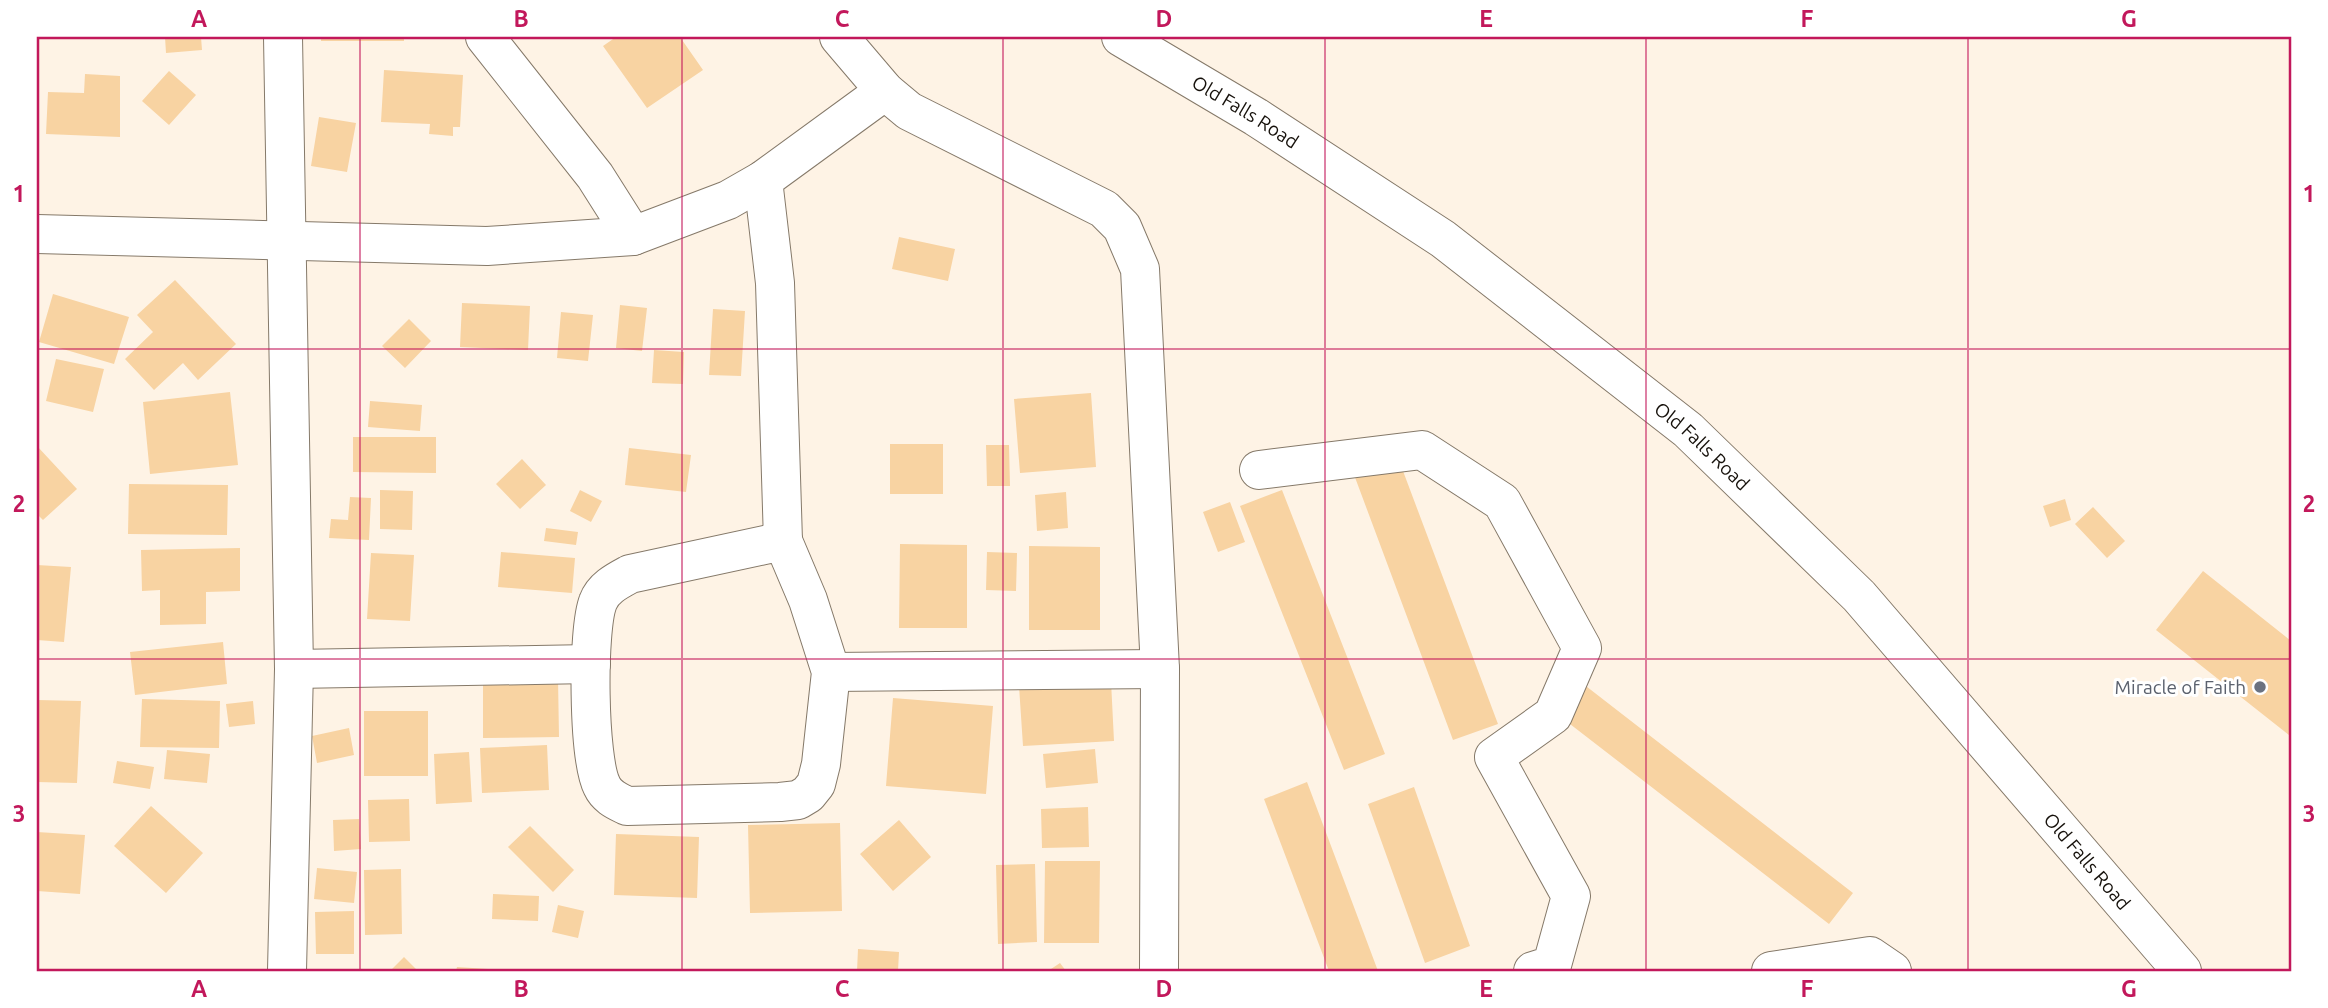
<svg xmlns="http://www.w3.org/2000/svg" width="2328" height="1008" font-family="Ubuntu,sans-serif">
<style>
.building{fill:#f8d3a2}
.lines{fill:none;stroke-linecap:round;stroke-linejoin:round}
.minor-casing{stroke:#857969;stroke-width:40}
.minor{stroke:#fff;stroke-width:38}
.grid{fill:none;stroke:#c2185b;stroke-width:2;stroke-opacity:0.55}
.worship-dot{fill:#6b7280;stroke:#fff;stroke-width:2.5}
.labels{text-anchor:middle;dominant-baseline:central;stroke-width:6;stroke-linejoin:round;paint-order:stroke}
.street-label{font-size:19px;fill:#16110b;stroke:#fff}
.worship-label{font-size:19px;fill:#5b616d;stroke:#fff;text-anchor:end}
.neatline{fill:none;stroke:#c2185b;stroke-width:2.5}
.grid-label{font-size:23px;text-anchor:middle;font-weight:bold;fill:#c2185b}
</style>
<rect width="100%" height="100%" fill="#fef3e5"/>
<path class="building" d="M165 37H201L202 50 166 53Z
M321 37H404V41H321Z
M616 37H680L703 70 647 108 603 46Z
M384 70 463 75 460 127H453V136L429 134 430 124 381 122Z
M169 71 196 95 169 125 142 101Z
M85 74 120 76V137L46 134 48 92 84 93Z
M319 117 356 123 347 172 311 166Z
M899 237 955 249 948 281 892 269Z
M175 280 236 344 198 380 183 363 154 390 125 359 153 332 137 315Z
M53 294 129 317 114 364 39 342Z
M462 303 530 306 528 350 460 347Z
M620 305 647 308 642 351 616 348Z
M713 309 745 311 741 376 709 375Z
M561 312 593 315 588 361 557 358Z
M409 319 431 341 405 368 382 346Z
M654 350 684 352 683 384 652 383Z
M56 359 104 369 93 412 46 401Z
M230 392 238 465 150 474 143 402Z
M1091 393 1096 467 1020 473 1014 399Z
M370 401 422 405 420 431 368 427Z
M353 437H436V473L353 472Z
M890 444H943V494H890Z
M986 445H1009L1010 486H987Z
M37 446 77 489 43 520 37 514Z
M629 448 691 455 686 492 625 485Z
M1397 455 1498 724 1453 740 1353 472Z
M522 459 546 485 520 509 496 484Z
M129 484 228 485 227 535 128 534Z
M380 490 413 491 412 530 380 529Z
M580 490 602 501 591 522 570 511Z
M1282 490 1385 754 1344 770 1240 506Z
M1066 492 1068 528 1037 531 1035 495Z
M350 497 371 498 369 540 329 538 331 519 348 520Z
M2065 499 2071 520 2050 527 2043 506Z
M1230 502 1245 542 1218 552 1203 512Z
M2093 507 2125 541 2107 558 2075 524Z
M546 528 578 532 576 545 544 541Z
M900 544 967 545V628H899Z
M1029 546 1100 547V630H1029Z
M240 548V591L206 592V624L160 625V590L142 591 141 550Z
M501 552 575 558 572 593 498 587Z
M987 552 1017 553 1016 591 986 590Z
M371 553 414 555 410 621 367 619Z
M37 565 71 567 64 642 37 640Z
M2203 571 2291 641 2289 735 2156 630Z
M223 642 227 684 135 695 130 652Z
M483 678H558L559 737 483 738Z
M1111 681 1114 741 1023 746 1019 686Z
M1582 683 1853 893 1829 924 1557 714Z
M893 698 993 706 986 794 886 786Z
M142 699 220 701 219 748 140 747Z
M37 700 81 701 77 783 37 782Z
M253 701 255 724 229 727 226 704Z
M364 711H428V776H364Z
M349 728 354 755 317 763 312 736Z
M547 745 549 790 482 793 480 748Z
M1095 749 1098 783 1046 788 1043 754Z
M167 750 210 754 207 783 164 779Z
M469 752 472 802 436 804 434 754Z
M117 761 154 767 150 789 113 783Z
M1307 782 1378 971H1329L1264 799Z
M1414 787 1470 946 1425 963 1368 804Z
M409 799 410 841 369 842 368 800Z
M151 806 203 853 166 893 114 846Z
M1088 807 1089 847 1042 848 1041 809Z
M359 819 361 849 334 851 333 820Z
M899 820 931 857 893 891 860 854Z
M840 823 842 911 750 913 748 825Z
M530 826 574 870 553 892 508 847Z
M37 832 85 835 80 894 37 891Z
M616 834 699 837 697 898 614 895Z
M1045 861H1100L1099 943H1044Z
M1035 864 1037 942 998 944 996 865Z
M317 868 357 872 354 903 314 899Z
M401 869 402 934 365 935 364 870Z
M493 894 539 896 538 921 492 919Z
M558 905 584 911 578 938 552 932Z
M354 911V954H316L315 912Z
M858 949 899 952 898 971H857Z
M404 957 418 971H390Z
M1060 963 1066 971H1048Z
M457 967 488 969V971H456Z"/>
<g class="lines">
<g class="minor-casing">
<g id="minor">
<path d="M283 37 294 669 287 971"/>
<path d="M485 37 595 176 633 236"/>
<path d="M839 37 885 91 909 111 1104 209 1122 227 1140 269 1160 669 1159 971"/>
<path id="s1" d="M1121 37 1256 117 1443 239 1688 430 1859 596 2182 971"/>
<path d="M763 180 775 283 783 541"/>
<path d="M37 234 487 246 633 236 728 200 763 180 885 91"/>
<path d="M1259 470 1422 450 1502 502 1582 648 1553 715 1494 757 1571 896 1552 965 1533 971"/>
<path d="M783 541 808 600 831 672 821 764 816 784 808 794 798 800 780 802 627 806C617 801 607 797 602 786 588 759 587 630 598 602 603 588 617 581 630 574Z"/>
<path d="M294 669 591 664"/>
<path d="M831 672 1160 669"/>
<path d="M1771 971 1870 956 1892 971"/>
</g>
</g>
<use href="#minor" class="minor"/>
</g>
<path class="grid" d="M360 37V971M682 37V971M1003 37V971M1325 37V971M1646 37V971M1968 37V971M37 349H2291M37 659H2291"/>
<circle class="worship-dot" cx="2260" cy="687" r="7"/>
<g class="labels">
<g class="street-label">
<text stroke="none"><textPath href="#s1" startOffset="145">Old Falls Road</textPath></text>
<text stroke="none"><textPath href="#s1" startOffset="712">Old Falls Road</textPath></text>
<text stroke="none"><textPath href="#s1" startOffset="1279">Old Falls Road</textPath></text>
</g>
<g class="worship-label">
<text x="2246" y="687">Miracle of Faith</text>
</g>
</g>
<rect width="2328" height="1008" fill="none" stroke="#ffffff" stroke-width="77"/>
<rect x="38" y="38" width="2252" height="932" class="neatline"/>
<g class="grid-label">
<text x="199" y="27">A</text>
<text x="521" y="27">B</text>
<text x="842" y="27">C</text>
<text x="1164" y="27">D</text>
<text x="1486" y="27">E</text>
<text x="1807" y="27">F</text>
<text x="2129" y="27">G</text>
<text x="19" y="202">1</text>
<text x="2309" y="202">1</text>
<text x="19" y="512">2</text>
<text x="2309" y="512">2</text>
<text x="19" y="822">3</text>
<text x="2309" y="822">3</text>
<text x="199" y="997">A</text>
<text x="521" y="997">B</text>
<text x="842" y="997">C</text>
<text x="1164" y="997">D</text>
<text x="1486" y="997">E</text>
<text x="1807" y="997">F</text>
<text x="2129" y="997">G</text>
</g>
</svg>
